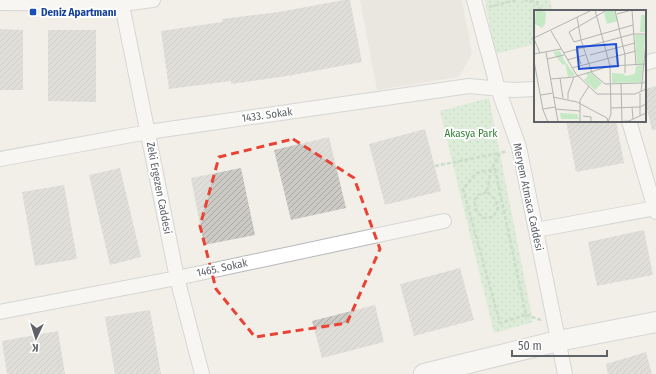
<svg xmlns="http://www.w3.org/2000/svg" width="656" height="374" font-family="'Fira Sans Condensed',sans-serif">
<style>
.education{fill:#e1ded6}
.park{fill:url(#park-dots)}
.building{fill:url(#building-hatch)}
.lines{fill:none;stroke-linecap:round;stroke-linejoin:round}
.street-casing{stroke:#b5b8bc;stroke-width:16}
.secondary-casing{stroke:#b6babf;stroke-width:22}
.path{stroke:#9cc7a9;stroke-width:2.5;stroke-dasharray:4 2;stroke-linecap:butt}
.street{stroke:#fff;stroke-width:14}
.secondary{stroke:#fff;stroke-width:20}
.marked{fill:none;stroke:#ea4335;stroke-width:3;stroke-dasharray:8 5;stroke-linejoin:round}
.transit-dot{fill:#1a4fb4;stroke:#fff;stroke-width:1.5}
.labels{text-anchor:middle;dominant-baseline:central;stroke-width:4;stroke-linejoin:round;paint-order:stroke}
.transit-label{font-size:11px;font-weight:bold;fill:#164399;stroke:#fff;text-anchor:start}
.street-label{font-size:11px;fill:#5f6368;stroke:#fff}
.park-label{font-size:11px;fill:#348238;stroke:#fff}
.inset-road{fill:none;stroke:#b3b3b1;stroke-width:1}
.view{fill:#1d4ed8;fill-opacity:0.15;stroke:#1d4ed8;stroke-width:2}
.inset-edge{fill:none;stroke:#5f6368;stroke-width:2}
</style>
<defs>
<pattern id="park-dots" width="8" height="8" patternUnits="userSpaceOnUse"><rect width="8" height="8" fill="#c5e8c5"/><path d="M2 2h.1M6 6h.1" fill="none" stroke="#a3c0a4" stroke-width="1.8" stroke-linecap="round"/></pattern>
<pattern id="building-hatch" width="6" height="6" patternUnits="userSpaceOnUse"><rect width="6" height="6" fill="#cccac5"/><path d="M-1 1l2-2M0 6l6-6M5 7l2-2" fill="none" stroke="#a9a8a4"/></pattern>
</defs>
<rect width="100%" height="100%" fill="#f1efe8"/>
<path class="education" d="M360 0H462L472 54 459 77 377 90Z"/>
<path class="park" d="M485 0H550L552 11H535V44L495 54Z
M489 98 533 322 494 333 440 111Z"/>
<path class="building" d="M344 0H350L362 62 287 76 231 84V81L169 89 161 31 222 22V19L279 12Z
M0 29 23 30V90H0Z
M48 30H96V102L48 101Z
M656 86V130H652L645 101V89Z
M566 121H616L624 163 576 172Z
M425 129 441 191 385 205 369 144Z
M329 137 346 208 291 220 274 150Z
M120 168 141 257 110 265 89 175Z
M241 168 255 235 204 245 191 178Z
M64 185 77 259 35 266 22 192Z
M644 230 653 275 597 286 588 242Z
M460 268 474 320 414 336 400 284Z
M375 305 384 342 322 358 312 321Z
M150 310 161 374H115L105 317Z
M58 331 65 374H7L2 341Z
M646 352 652 374H608L606 364Z"/>
<g class="lines">
<g class="street-casing">
<path id="street" d="M121 0 177 278 202 374
M474 0 498 89 519 147 565 374
M0 3 121 4 153 0
M645 63 656 60
M629 121 656 212
M0 159 148 132 469 86 513 90 535 89
M536 230 656 208
M0 312 177 278 444 221"/>
</g>
<g class="secondary-casing">
<path id="secondary" d="M424 374 558 341 656 322"/>
</g>
<path class="path" d="M524 0 536 2 541 11
M489 7 516 0
M531 39 535 37
M435 166 500 153
M495 169 526 315 500 323 463 189 476 173Z
M487 192 478 195 474 201 477 212 484 218 493 217 498 208 495 199 487 192 491 170 500 153 507 151
M526 315 541 320"/>
<use href="#street" class="street"/>
<use href="#secondary" class="secondary"/>
</g>
<path d="M0 0H656V374H0ZM293 139 354 178 380 249 347 323 255 337 216 289 200 226 219 157Z" fill="#f1efe8" fill-opacity=".55" fill-rule="evenodd"/>
<path class="marked" d="M293 139 354 178 380 249 347 323 255 337 216 289 200 226 219 157Z"/>
<rect class="transit-dot" x="29" y="8" width="8" height="8" rx="2"/>
<g class="labels">
<g class="transit-label">
<text x="41" y="12">Deniz Apartmanı</text>
</g>
<g class="street-label">
<text transform="translate(267 115) rotate(-8)">1433. Sokak</text>
<text transform="translate(159 188) rotate(79)">Zeki Ergezen Caddesi</text>
<text transform="translate(528 197) rotate(78)">Meryem Atmaca Caddesi</text>
<text transform="translate(222 268) rotate(-12)">1465. Sokak</text>
</g>
<g class="park-label">
<text x="471" y="133">Akasya Park</text>
</g>
</g>
<g transform="translate(534 10)">
<rect width="112" height="112" fill="#f1efe8"/>
<path d="M107 5H112L111 22H106ZM26 41 30 50 41 65 34 67 31 52V55L28 54 19 42ZM56 62 68 73 61 80 50 70 54 66 52 64Z" fill="#c5e8c5"/>
<path d="M26 103 43 104 45 109H27Z" fill="#c5e8c5"/>
<path d="M73 0H80L84 11 73 14 70 3ZM101 25H111L109 54H103ZM109 55 107 72 78 73V63L90 64 91 66 101 64 102 56Z" fill="#c5e8c5"/>
<path d="M2 0 12 2 11 14 8 18 1 14Z" fill="#c5e8c5"/>
<path class="inset-road" d="M61 0 76 56 77 104 74 112M73 0 35 22 40 32 99 15M81 0 91 45V63M83 4 98 0 102 55M43 7 47 30 58 63 71 74 109 73 112 71M17 21 42 64 63 84H101L112 79M0 28 58 0M0 29 6 43M42 40 47 54M12 42 24 112M29 43 99 24H112M0 44 27 39M56 45 101 33M13 49 30 45M33 50 51 45M0 51 9 100 14 112M38 58 102 41M26 68 29 88M17 69 40 67 76 56 112 54M87 73 88 112M107 82 112 32M7 85 19 83M19 87 43 92 73 108 74 112M34 89V83L40 67M98 97 99 109M77 98 106 97 112 94M9 99 21 97M21 99 46 101M49 106 57 107V112M106 106V83M46 112V90L55 76M80 112 95 111 112 103"/>
<path class="view" d="M82 34 84 56 45 59 43 37Z"/>
<rect width="112" height="112" class="inset-edge"/>
</g>
<g transform="translate(36 338) rotate(184)" stroke="#ffffff" stroke-width="3" paint-order="stroke">
<path d="M0-3L7 15L0 10L-7 15Z" fill="#5f6368"/>
<text y="-6" font-size="11" font-weight="bold" text-anchor="middle" fill="#5f6368">K</text>
</g>
<path d="M512 350v6h95v-6" fill="none" stroke="#5f6368" stroke-width="2"/>
<text x="518" y="350" font-size="12" fill="#5f6368" stroke="#ffffff" stroke-width="3" paint-order="stroke">50 m</text>
</svg>
